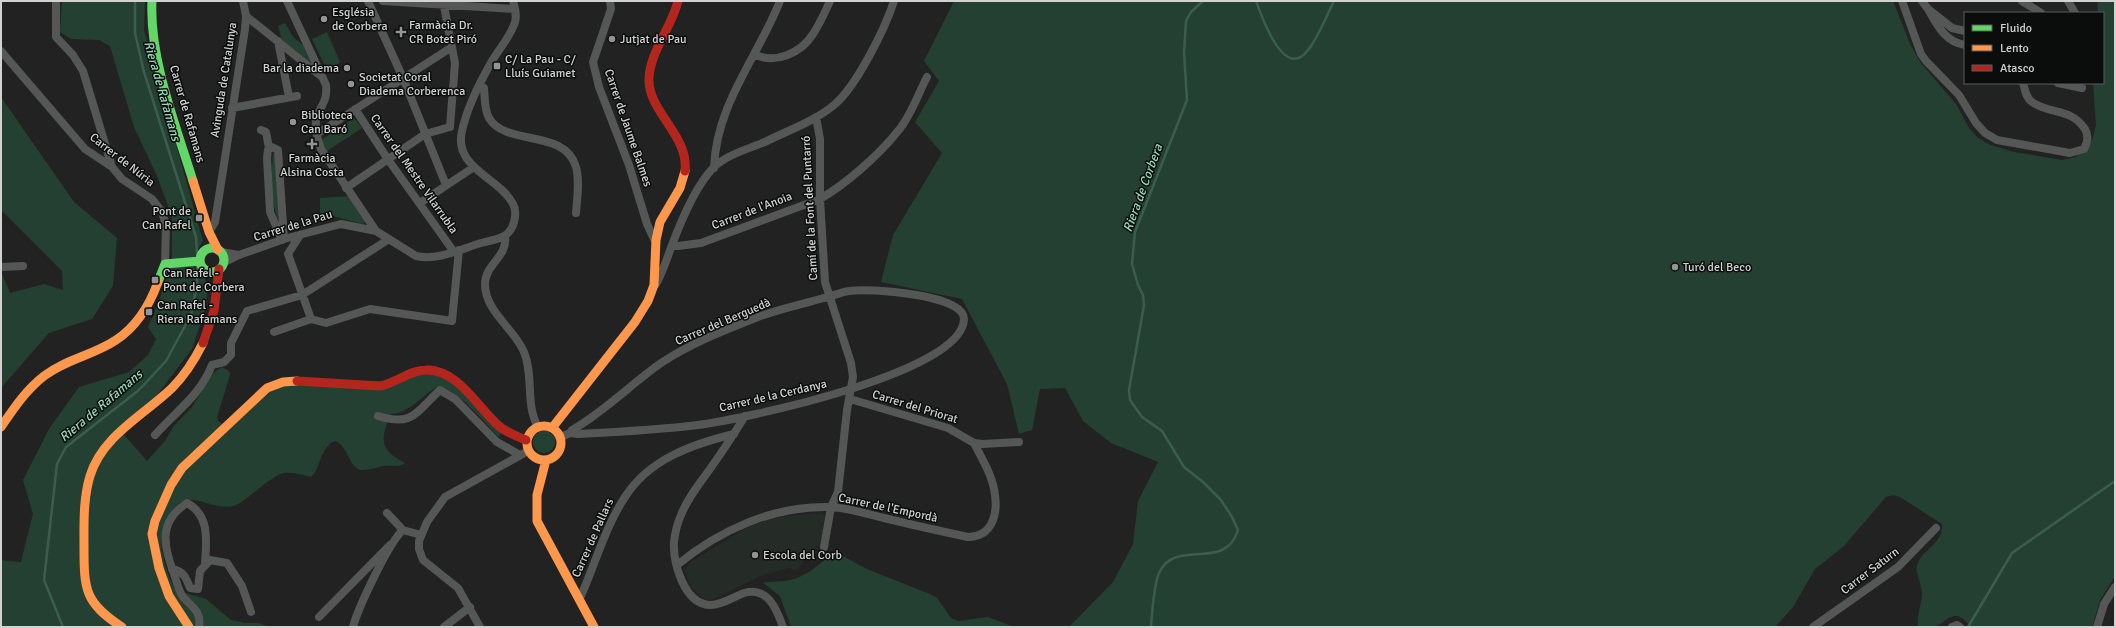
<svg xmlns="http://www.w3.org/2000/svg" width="2116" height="628" font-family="Signika,sans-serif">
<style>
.built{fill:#252c28}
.green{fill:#244032}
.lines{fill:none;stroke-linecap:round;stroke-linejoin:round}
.stream{stroke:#3b5d4d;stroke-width:2.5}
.street{stroke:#555656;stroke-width:8}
.fast{stroke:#63d668;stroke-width:9}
.slow{stroke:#ff974d;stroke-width:9}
.jam{stroke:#b3261e;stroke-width:9}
.poi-dot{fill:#949494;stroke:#0b0c0c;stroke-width:1.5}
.labels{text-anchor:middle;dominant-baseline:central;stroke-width:3;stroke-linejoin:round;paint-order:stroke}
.poi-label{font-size:12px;fill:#d1d2d1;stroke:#0b0c0c;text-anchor:start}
.street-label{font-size:12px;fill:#d1d2d1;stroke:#0b0c0c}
.water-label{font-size:13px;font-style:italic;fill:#96d9b7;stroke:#0b0c0c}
</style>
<rect width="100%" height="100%" fill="#222"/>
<path class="built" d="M822 513 825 517 821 542 796 570 789 568 763 575 711 600 702 598 690 585 685 570 689 563 751 525 778 517Z"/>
<path class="green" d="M62 1H145L144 30 203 241 195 254 194 268 203 275 208 284 206 308 192 349 157 395 118 428 147 461 165 441 173 427 192 407 213 373 222 367 229 371 230 375 217 417 218 421 224 425 263 387 385 381 431 365 504 425 499 437C486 425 455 385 437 387 423 395 408 414 391 414 380 439 379 450 405 463 398 468 392 465 384 466 377 467 370 470 362 470 350 470 349 448 336 441L332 442C319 452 320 470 311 477 303 475 293 472 284 473 272 475 250 498 236 505 221 511 205 500 191 500 181 500 176 505 171 512 153 536 164 566 175 590L206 599 231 620 245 623H259L269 627H1V560L21 562 33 514 23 480 49 429 79 387 129 372 148 355 156 339 148 327 159 302 172 257V217L157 176 134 127 110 46 99 40 71 39 60 32Z
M954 1H1893L1911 46 1920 62 1956 104 1969 128 1977 137 1988 144 2014 152 2062 160 2076 157 2092 141 2096 125 2093 83H2103V13H2098L2097 1H2115V576L2100 600 2092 627H1971C1954 605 1948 622 1934 627 1930 628 1923 627 1918 627 1916 615 1922 605 1922 593 1922 584 1915 573 1917 566 1921 549 1944 544 1942 524L1900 497 1893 495 1886 497 1844 546 1815 569 1793 607 1775 627H1069L1113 582 1133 544 1138 501 1158 462 1111 443 1083 421 1065 388 1040 389 1032 430 1019 434 1007 384 962 299 881 282 893 235 942 153 915 122 939 81 924 61Z
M285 23 293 37 303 45 312 64 282 40 278 26Z
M327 32 340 62 338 64V66L327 70 312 39Z
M1 97 74 202 117 238 113 286 92 319 49 333 1 388V271L10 293 44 284 63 290 62 271 1 210Z
M354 118 362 128 327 151 320 141Z
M275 152 279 222C270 202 271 175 273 154Z
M349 196 366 221 363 224 333 216 320 221V198Z
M533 442a11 11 0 1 1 22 0a11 11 0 1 1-22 0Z
M835 552 867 569 930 594 937 598 951 618 958 621 988 617 1014 627H791L780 596 763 583C771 581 777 582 784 581 806 579 819 563 835 552Z"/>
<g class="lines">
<path class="stream" d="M135 1V33L144 72 196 237 197 257
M1256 1C1262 17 1284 82 1308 50 1319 36 1326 17 1334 1
M63 627 44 580 57 464 66 447 139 390 166 361 191 315 197 285V264
M1151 627C1152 613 1154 584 1159 573 1175 537 1225 573 1238 530L1232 517 1221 500 1203 482 1184 467 1162 431 1142 417 1130 400 1129 390 1144 305 1143 295 1138 285 1132 264 1135 232 1187 100 1184 53 1186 21 1191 12 1203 1
M1968 627 2012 553 2115 481"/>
<path class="street" d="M56 1V37L73 55 83 71 112 167
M287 1 326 85C328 103 319 106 316 121 315 130 318 141 321 149L376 231
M368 1 403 78 446 185
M383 1 515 9
M443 1 455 63 450 127
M610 1 611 9 593 62 599 87 629 165 647 224 655 241
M1902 1 1921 54 1926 61 1959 95 1976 123 1985 133 1997 140 2070 153 2084 149C2088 142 2089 136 2085 129 2070 107 2050 115 2032 102 2026 98 2025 90 2023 83
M1922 1 1928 9 1952 28 1965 31
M2022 1 2041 13
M2068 1 2075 13
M1928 9C1937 25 1945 42 1965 45
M246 16 322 77
M278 41 289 97
M1 51 85 149 112 167 122 179 152 199 162 212 166 225 165 264
M754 54C775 65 801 53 813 34 820 24 825 12 830 1
M2058 83 2082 88
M480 85 484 88C485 98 484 109 489 118 506 147 565 128 576 167 580 181 577 199 576 213
M232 108 297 96
M355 109 387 158 454 252
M816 117 820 139V199L825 282 851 363 853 377 847 410 838 492 831 507 824 547
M261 130 266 132 269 148
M317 134 452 47
M714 168C716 104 758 57 780 1
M346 188 425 134 450 127
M420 203 474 167
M209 232 215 222 245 29 246 16 243 1
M300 235 288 254 311 319
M505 236C508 257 485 264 485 284 485 312 514 328 524 352 534 376 525 404 538 427
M282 240 270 212 267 158 268 150 272 147 278 150 284 239
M672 245 678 246 701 243 820 199C846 184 879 155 898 131 911 116 918 94 927 77
M221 252 239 255
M223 263 239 255 284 239 341 224 376 231 416 256C437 261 461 249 481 243 488 241 497 240 504 236 514 231 518 213 513 204 500 178 453 168 462 131 467 107 480 82 492 61 499 49 511 36 515 22 517 15 515 8 513 1
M1 267 23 266
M656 284C663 272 667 258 672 245 681 221 696 186 713 168 727 154 749 149 767 141 789 130 815 121 834 105 856 87 885 29 894 1
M274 332 311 319 326 323 370 309 452 321 459 250
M850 399 948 428 974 443 983 444 1019 442
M378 416C413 427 416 412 440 390L455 399 497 442 520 455
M745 416C734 434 722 452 710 469 699 484 687 499 681 515 677 524 675 533 674 542 673 563 684 604 710 605 723 605 733 597 744 593 768 586 777 610 783 627
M155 435C177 410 199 397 212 365L224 362 231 355V343L247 311 302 295 389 239
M561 437 570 433 578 434C618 432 658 430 698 425 743 419 963 373 964 319 964 294 868 288 849 291 841 292 833 296 824 298 803 304 779 309 758 317 725 330 691 343 661 363 631 384 604 412 572 430L570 433
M387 513 403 530
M677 565C720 530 774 505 831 507 849 508 867 514 884 518 912 525 940 531 968 537 991 537 998 516 995 495 993 476 982 459 974 443
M172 569C183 571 186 577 190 588L198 589 200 571 210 560 227 563 242 586 251 612
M580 598C595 565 605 527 625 497 649 459 693 444 734 434
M319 617 390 545
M199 627C202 612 192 607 183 597 178 590 176 579 173 571 163 544 159 521 187 503 211 516 206 542 205 565
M353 627C358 608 389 542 403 530L421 535
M444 627 470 607
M480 627 458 588 423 560 419 549V541L427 522 445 497 528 451
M1813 627 1898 567 1936 528
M1952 627 1957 625 1960 627
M2097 627 2104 604 2115 587"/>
<path class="fast" d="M152 1C149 58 176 126 193 181
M200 260a12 12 0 1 1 24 0a12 12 0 1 1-24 0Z
M158 282 165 264 200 261"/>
<path class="slow" d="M193 181 209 232 218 250
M527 443a17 17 0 1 1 34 0a17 17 0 1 1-34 0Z
M1 427C14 408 26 390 44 376 66 359 94 355 116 340 136 327 150 304 158 282
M552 428 635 322 648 301 654 285 656 240 660 222 680 188 685 171
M546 460 537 495V521L594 627
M122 627C85 603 84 590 84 548 84 524 83 499 90 476 102 436 144 415 172 388 185 375 195 359 203 343
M189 627 169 596 159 568 152 534 155 521 171 485 182 468 267 388 283 382 297 381"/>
<path class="jam" d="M678 1C672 27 650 51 649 79 648 112 689 135 685 171
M203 343 214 311 219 269
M297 381 380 386C396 383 410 370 426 370 458 369 478 408 499 426 507 433 516 436 526 440"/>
</g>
<g class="poi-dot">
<circle cx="324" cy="19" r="4"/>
<path d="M399 26h4v4h4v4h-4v4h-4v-4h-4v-4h4z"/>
<circle cx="612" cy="39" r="4"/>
<rect x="493" y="62" width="8" height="8" rx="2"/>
<circle cx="347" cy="68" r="4"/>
<circle cx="351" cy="84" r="4"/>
<circle cx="293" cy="122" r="4"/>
<path d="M310 138h4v4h4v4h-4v4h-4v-4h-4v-4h4z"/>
<rect x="195" y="214" width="8" height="8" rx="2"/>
<circle cx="1675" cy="267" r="4"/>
<rect x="151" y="276" width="8" height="8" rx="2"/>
<rect x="145" y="308" width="8" height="8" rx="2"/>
<circle cx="755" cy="555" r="4"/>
</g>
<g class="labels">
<g class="poi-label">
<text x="332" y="12">Església<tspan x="332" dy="14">de Corbera</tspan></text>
<text x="409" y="25">Farmàcia Dr.<tspan x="409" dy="14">CR Botet Piró</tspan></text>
<text x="620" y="39">Jutjat de Pau</text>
<text x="505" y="59">C/ La Pau - C/<tspan x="505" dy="14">Lluís Guiamet</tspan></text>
<text x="339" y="68" text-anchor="end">Bar la diadema</text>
<text x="359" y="77">Societat Coral<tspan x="359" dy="14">Diadema Corberenca</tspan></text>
<text x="301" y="115">Biblioteca<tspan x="301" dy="14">Can Baró</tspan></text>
<text x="312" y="158" text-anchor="middle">Farmàcia<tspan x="312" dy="14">Alsina Costa</tspan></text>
<text x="191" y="211" text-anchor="end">Pont de<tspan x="191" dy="14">Can Rafel</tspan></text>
<text x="1683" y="267">Turó del Beco</text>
<text x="163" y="273">Can Rafel -<tspan x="163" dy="14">Pont de Corbera</tspan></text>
<text x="157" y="305">Can Rafel -<tspan x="157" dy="14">Riera Rafamans</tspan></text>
<text x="763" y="555">Escola del Corb</text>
</g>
<g class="street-label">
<text transform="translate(224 80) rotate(-81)">Avinguda de Catalunya</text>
<text transform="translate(187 114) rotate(74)">Carrer de Rafamans</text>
<text transform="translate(628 128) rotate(71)">Carrer de Jaume Balmes</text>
<text transform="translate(122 160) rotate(38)">Carrer de Núria</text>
<text transform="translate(414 174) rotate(55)">Carrer del Mestre Vilarrubla</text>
<text transform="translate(810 208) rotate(-93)">Camí de la Font del Puntarró</text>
<text transform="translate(752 211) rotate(-21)">Carrer de l'Anoia</text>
<text transform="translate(293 226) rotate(-17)">Carrer de la Pau</text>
<text transform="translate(723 322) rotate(-23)">Carrer del Berguedà</text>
<text transform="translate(773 396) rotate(-13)">Carrer de la Cerdanya</text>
<text transform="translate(915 407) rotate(17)">Carrer del Priorat</text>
<text transform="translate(888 508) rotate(12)">Carrer de l'Empordà</text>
<text transform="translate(593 538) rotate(-66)">Carrer de Pallars</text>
<text transform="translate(1870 571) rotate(-37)">Carrer Saturn</text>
</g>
<g class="water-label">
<text transform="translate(162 91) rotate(74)">Riera de Rafamans</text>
<text transform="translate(1143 188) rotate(-70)">Riera de Corbera</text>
<text transform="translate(101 406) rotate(-40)">Riera de Rafamans</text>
</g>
</g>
<rect width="2116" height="628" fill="none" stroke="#d1d2d1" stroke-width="4"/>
<rect x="1964" y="12" width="140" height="72" fill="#0b0c0c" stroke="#5a5b5b"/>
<rect x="1972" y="25" width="20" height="6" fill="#63d668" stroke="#5a5b5b"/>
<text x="2000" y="32" font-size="12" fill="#d1d2d1">Fluido</text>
<rect x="1972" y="45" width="20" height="6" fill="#ff974d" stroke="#5a5b5b"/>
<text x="2000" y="52" font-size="12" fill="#d1d2d1">Lento</text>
<rect x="1972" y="65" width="20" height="6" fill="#b3261e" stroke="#5a5b5b"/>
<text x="2000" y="72" font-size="12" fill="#d1d2d1">Atasco</text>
</svg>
